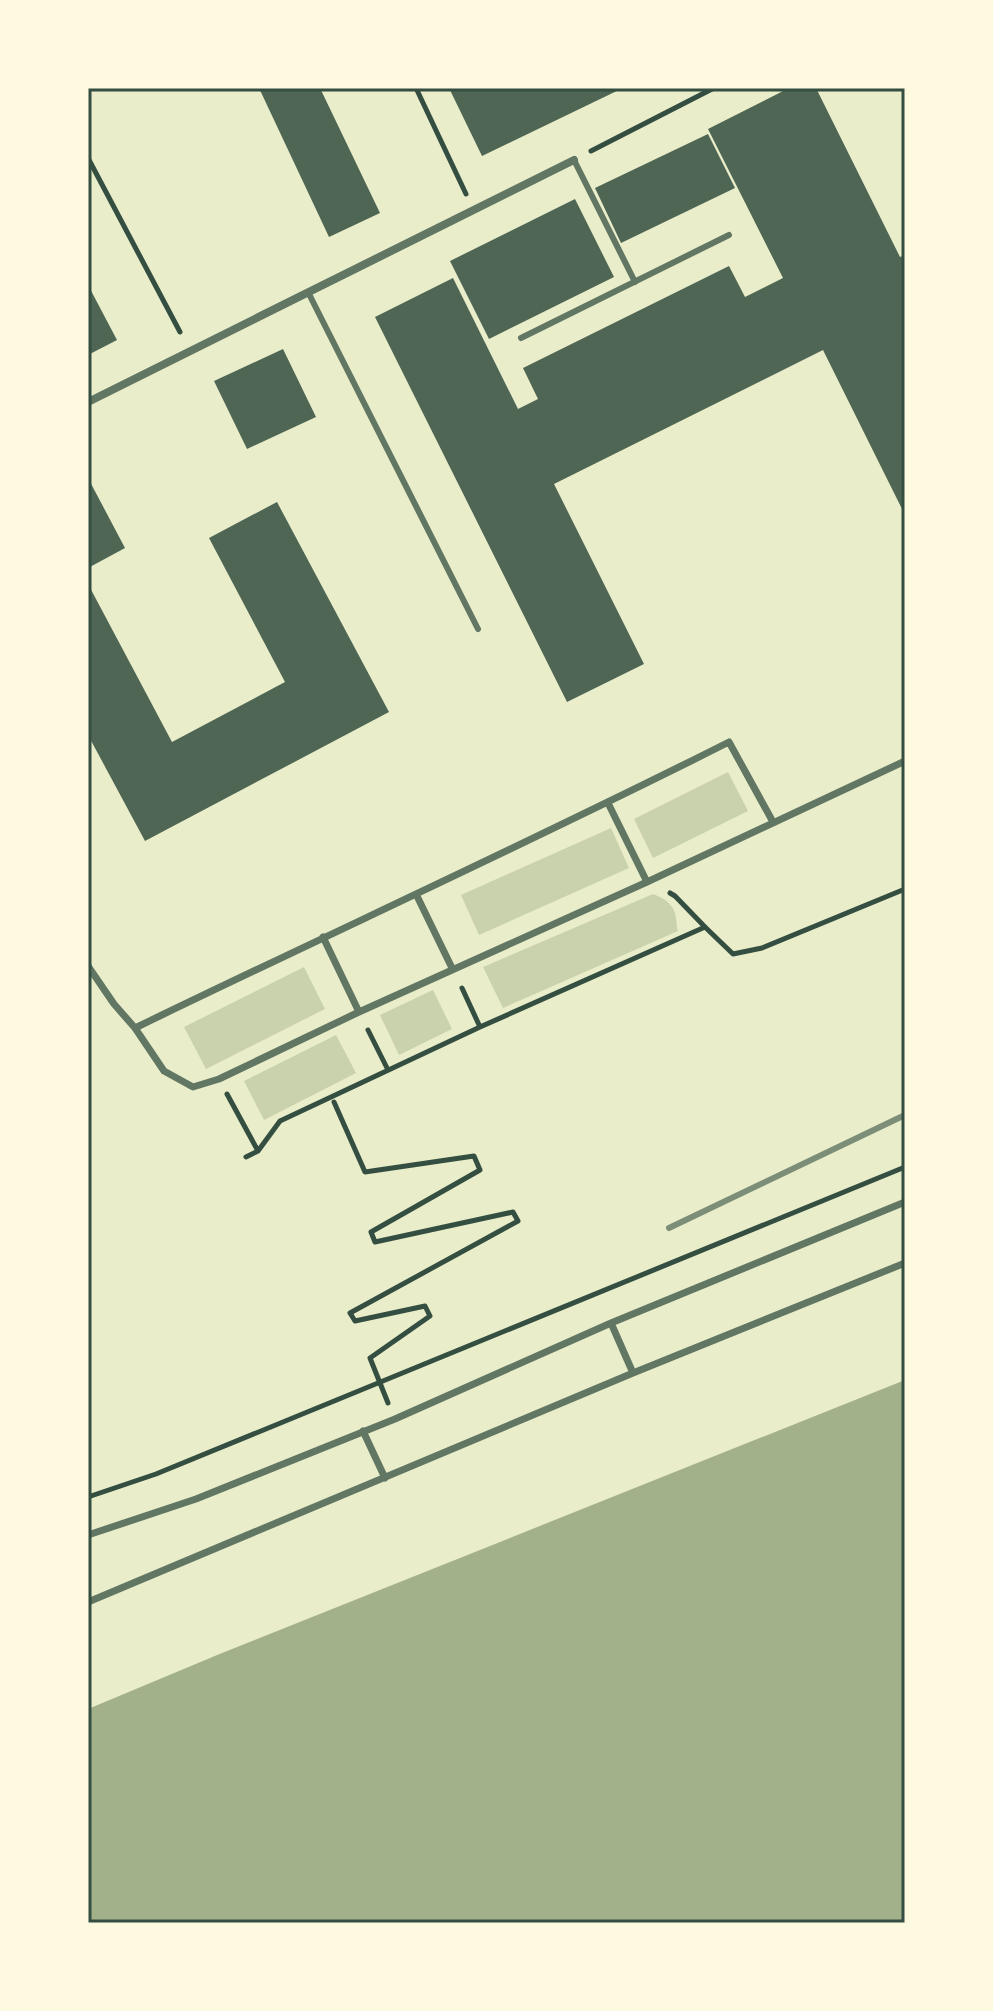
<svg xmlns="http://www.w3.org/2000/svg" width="993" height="2011" font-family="'IBM Plex Sans',sans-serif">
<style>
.green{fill:#cad2ad}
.water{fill:#a3b18a}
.building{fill:#4f6655}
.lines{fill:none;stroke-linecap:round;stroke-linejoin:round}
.path{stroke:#344e41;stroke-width:5}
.service{stroke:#617663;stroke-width:6}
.pedestrian{stroke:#617663;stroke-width:7}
.minor{stroke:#617663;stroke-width:8}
.rail{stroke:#7c8e77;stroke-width:6}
.neatline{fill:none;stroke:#344e41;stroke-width:3}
</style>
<rect width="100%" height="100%" fill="#e9edc9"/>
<path class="green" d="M728 772 748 811 653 858 634 819Z
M611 828 629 868 479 935 461 895Z
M653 894C661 897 671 902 674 911 677 917 676 925 678 931L503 1008 483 967Z
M304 967 325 1009 206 1069 184 1027Z
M433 990 452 1029 399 1055 380 1015Z
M336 1035 356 1073 264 1120 244 1081Z"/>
<path class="water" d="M905 1380V1923H88V1709L222 1653Z"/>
<path class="building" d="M259 88H320L380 213 329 237Z
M449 88H623L482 156Z
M789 88H816L900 257 905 255V515L823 350 554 484 644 664 567 702 375 317 453 278 518 409 538 399 523 368 729 266 745 297 783 278 708 129Z
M708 134 735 188 621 243 595 188Z
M575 199 614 277 489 339 450 261Z
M88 285 117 340 88 355Z
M283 349 316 417 247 449 214 381Z
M88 478 125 548 88 568Z
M277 502 389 712 145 841 88 735V584L172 742 285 682 209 538Z"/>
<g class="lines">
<path class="path" d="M416 88 466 194
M591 151 714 88
M88 158 180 332
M705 927 733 954 762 948 905 889
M462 988 480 1027
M368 1030 388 1070
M227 1094 258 1151
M334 1102 365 1172 474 1156 480 1170 371 1232 375 1242 513 1212 518 1221 350 1313 355 1321 425 1306 430 1316 370 1358 388 1403
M246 1157 258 1151 280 1121 480 1027 705 927 675 896 670 893
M88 1497 156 1474 905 1167"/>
<path class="service" d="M574 160 635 282
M308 292 478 629
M521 338 729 235"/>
<path class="pedestrian" d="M608 803 647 882
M416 894 452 968
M323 937 359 1012
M88 966 114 1004 135 1028 164 1071 193 1087 219 1079 359 1012 647 882 905 761
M135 1028C333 932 533 841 729 742L773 822
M611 1323 633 1373
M363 1431 385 1478
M88 1535 196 1499 395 1419 611 1323 905 1202
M88 1602 633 1373 905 1263"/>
<path class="minor" d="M88 402 574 160"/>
<path class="rail" d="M669 1228 905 1115"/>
</g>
<rect width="993" height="2011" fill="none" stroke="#fefae0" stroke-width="180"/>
<rect x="90" y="90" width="813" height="1831" class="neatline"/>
</svg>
